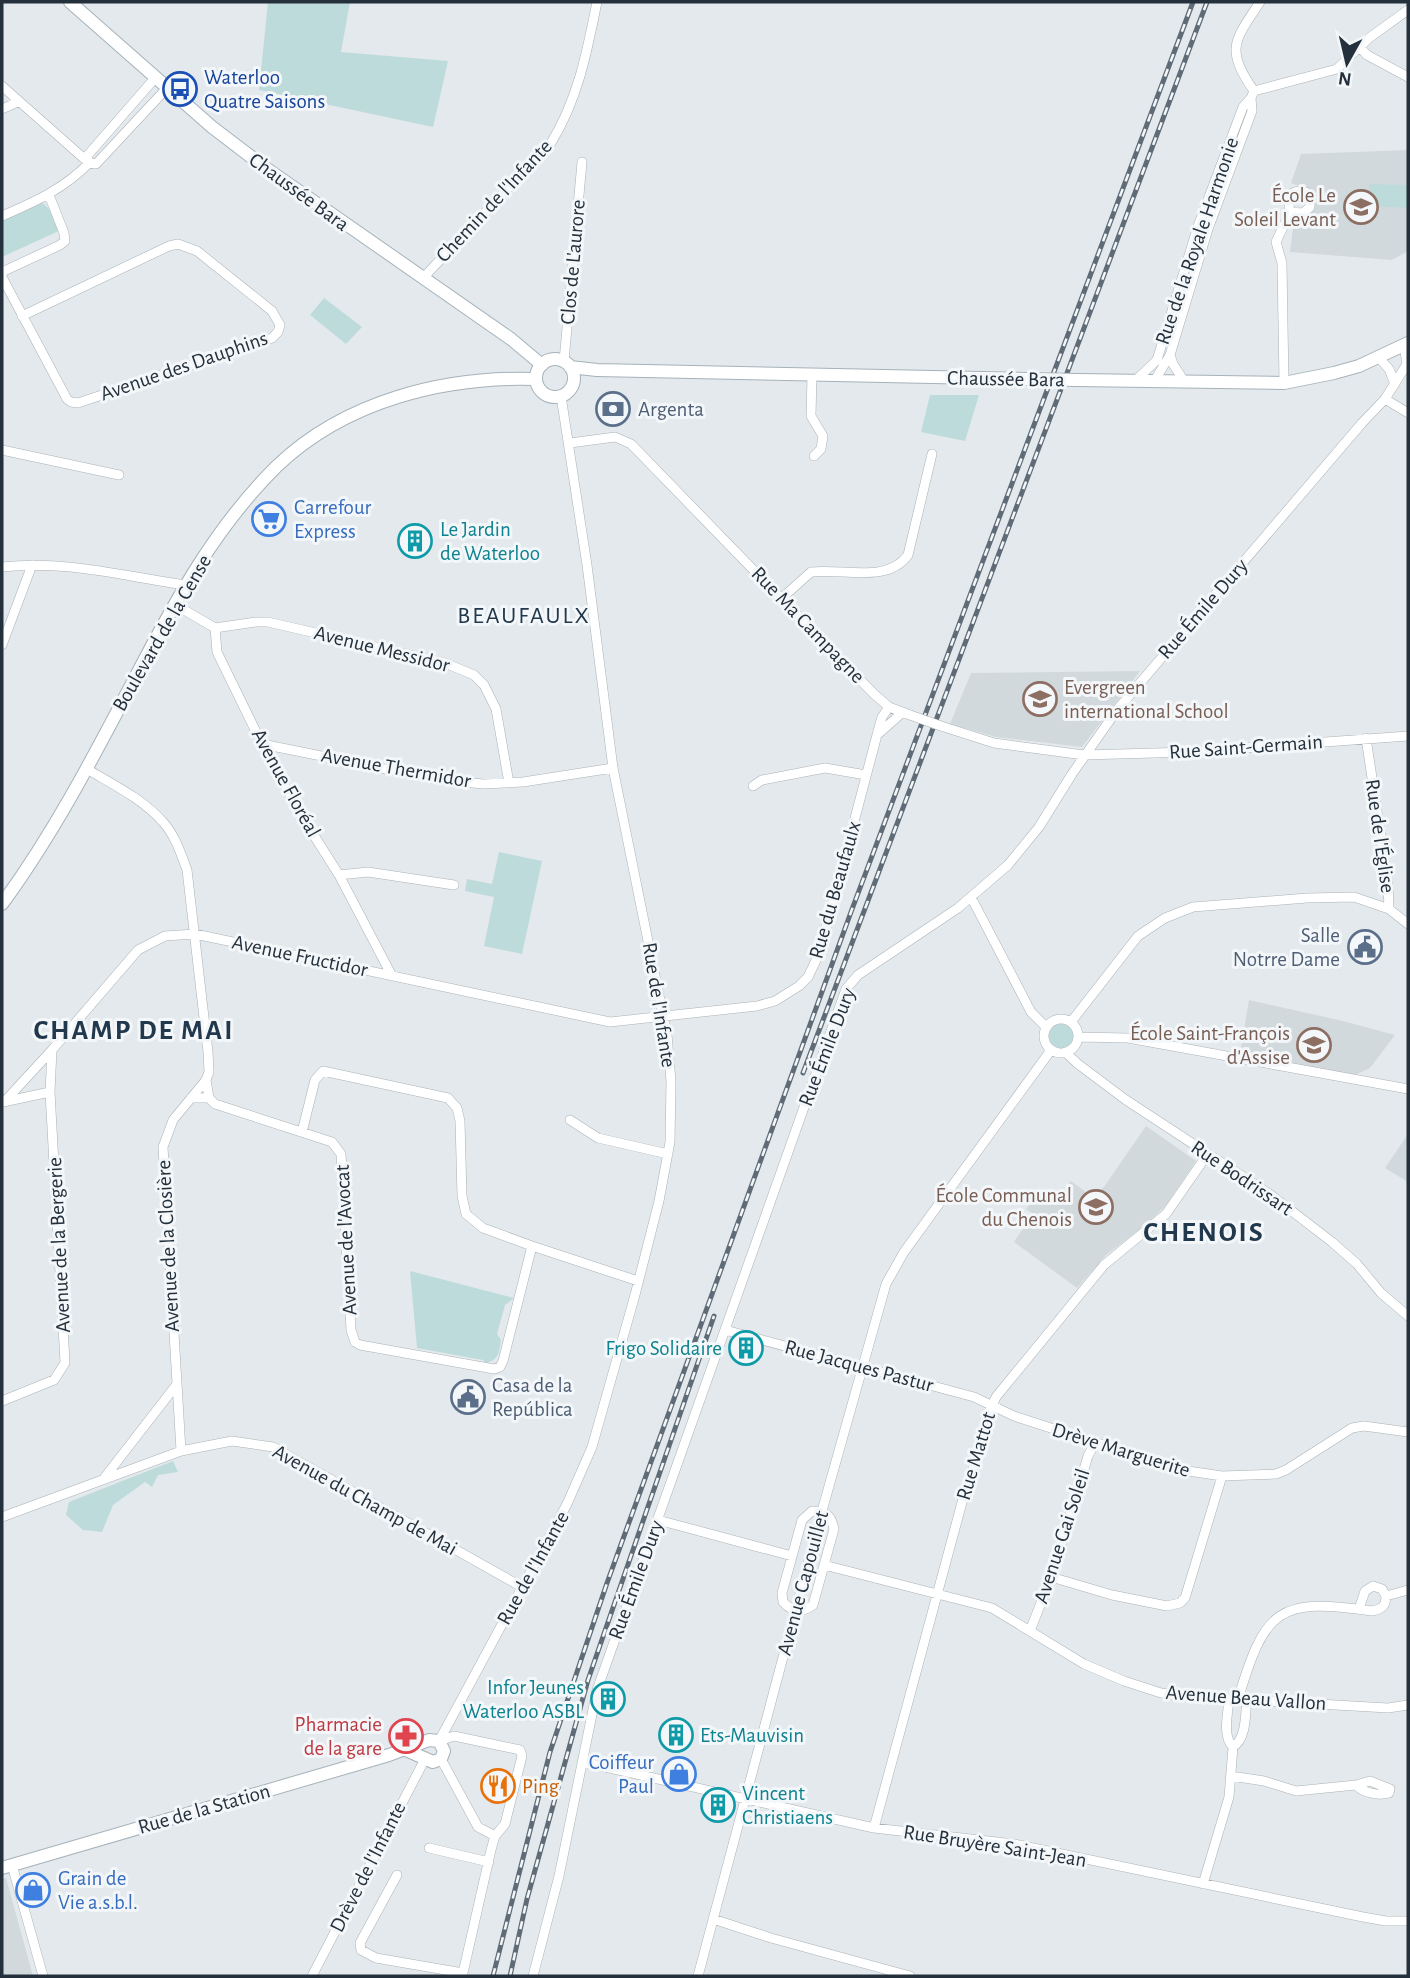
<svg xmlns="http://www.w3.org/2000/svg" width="1410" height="1978" font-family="'Alegreya Sans',sans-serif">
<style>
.built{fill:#d2d9dc}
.green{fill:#bedbdb}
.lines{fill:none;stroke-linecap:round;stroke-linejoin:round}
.street-casing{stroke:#aab2b7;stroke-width:10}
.secondary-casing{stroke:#a6b2ba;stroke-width:14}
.street{stroke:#fff;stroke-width:9}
.secondary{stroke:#fff;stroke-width:12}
.rail-casing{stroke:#5f6c77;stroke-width:5}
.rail{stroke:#f4f7f9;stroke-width:2.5;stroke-dasharray:8;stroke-linecap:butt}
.street-bridge-casing{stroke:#aab2b7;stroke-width:10;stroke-linecap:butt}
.secondary-bridge-casing{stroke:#a6b2ba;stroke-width:14;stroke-linecap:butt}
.street-bridge{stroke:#fff;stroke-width:9}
.secondary-bridge{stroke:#fff;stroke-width:12}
.labels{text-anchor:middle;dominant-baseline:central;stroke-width:6;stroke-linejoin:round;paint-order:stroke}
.transit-label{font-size:21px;fill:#164399;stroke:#f4f7f9;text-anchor:start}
.street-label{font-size:21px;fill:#24313c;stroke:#f4f7f9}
.education-label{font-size:21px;fill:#785e54;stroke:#f4f7f9;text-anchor:end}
.service-label{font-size:21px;fill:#4e5e75;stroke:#f4f7f9;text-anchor:start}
.shop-label{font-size:21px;fill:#366cbe;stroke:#f4f7f9;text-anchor:start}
.culture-label{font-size:21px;fill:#0d838f;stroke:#f4f7f9;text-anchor:start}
.health-label{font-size:21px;fill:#be3a42;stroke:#f4f7f9;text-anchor:end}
.food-label{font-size:21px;fill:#c56008;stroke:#f4f7f9;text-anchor:start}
.quarter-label{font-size:24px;letter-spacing:2px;fill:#22384c;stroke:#f4f7f9}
.district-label{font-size:28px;font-weight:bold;letter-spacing:2px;fill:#22384c;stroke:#f4f7f9}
</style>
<rect width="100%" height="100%" fill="#e3e9ec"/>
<path class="built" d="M1408 150V251L1392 260 1290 252 1294 221 1311 213 1316 201 1312 190 1291 183 1301 154Z
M1140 671 1082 747 996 737 950 724 971 673Z
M1249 1000 1343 1021 1395 1035 1370 1068 1355 1075 1240 1054Z
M1146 1126 1196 1161 1166 1205 1148 1223 1106 1255 1077 1288 1014 1242 1033 1214 1026 1209 1038 1193 1055 1205 1071 1181 1092 1197 1104 1187Z
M1408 1134V1182L1385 1168Z
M6 1878 33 1976H2V1879Z"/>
<path class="green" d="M268 2H350L341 52 448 61 433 127 259 90Z
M1369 184 1408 185V208L1369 206Z
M43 203 52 212 61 230 2 257V219Z
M324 298 362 327 346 344 310 315Z
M930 395H979L965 441 921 432Z
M499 852 542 861 522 954 484 946 494 897 465 891 467 879 492 884Z
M1049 1036a12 12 0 1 1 24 0a12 12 0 1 1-24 0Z
M410 1271 514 1298 505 1305 497 1334 501 1340C499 1353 499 1360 485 1363L483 1360 417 1348Z
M173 1461 178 1472 158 1475 152 1487 145 1482 113 1505 102 1532 83 1530 66 1515 69 1502Z"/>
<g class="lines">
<g class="street-casing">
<path id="street" d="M1260 2C1234 41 1225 49 1254 91L1337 69 1369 38 1408 10
M1360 47 1367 55 1408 77
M2 86 89 163
M2 109 18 102
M89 163 87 156 155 78
M2 216C34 202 64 189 89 163L96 164 167 88
M2 272 60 245 65 241 64 233 49 195
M2 277 67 399 71 402 78 403 272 338 278 332 280 325 272 311 197 251 178 244 169 246 22 316
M423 278 551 143C578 99 587 52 597 2
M1379 358 1389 369 1395 384
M564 361 582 162
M812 375 811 416 823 436 821 449 814 456
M1136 380 1157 360 1198 226 1243 107 1251 98 1254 91
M1155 380 1170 355
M1184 381 1173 364 1170 355 1208 229 1252 111 1251 98
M1284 383 1282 263 1276 242 1290 212 1303 213 1310 207V200L1306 192C1298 190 1292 191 1288 198L1290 212
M1385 399 1408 413
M570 443 615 437 631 444 874 694 889 707 910 715
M2 450 119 475
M2 567C68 560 121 576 185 585
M782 598 811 572C843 568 887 584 908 555L932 454
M174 604 215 628 217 652 262 744 301 815 339 875 392 976
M215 628 256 622H268L445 663 474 675 484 685 496 709 509 783
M2 645 32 565
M941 726 994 743 1084 755 1189 752 1408 736
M877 735 903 712
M1366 738 1388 884 1389 909
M262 744 435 779 483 784 523 782 613 768
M87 769C112 784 143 799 163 822 175 835 181 854 187 870L208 1052 209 1072 206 1080 209 1098
M753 786 762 780 825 768 866 775
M339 875 368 872 454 885
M971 897 1031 1012 1046 1027
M1044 1036a17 17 0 1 1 34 0a17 17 0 1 1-34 0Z
M1071 1022 1138 936 1165 918 1193 907 1307 898 1354 897 1389 909 1408 924
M1078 1037 1128 1038 1408 1089
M1065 1052 1078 1064 1126 1100 1271 1195 1332 1242 1357 1264 1381 1293 1408 1316
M191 1098H209L215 1104 332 1142 341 1154 351 1330 355 1342 360 1345 494 1369 500 1367 503 1361 532 1246
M5 1101 52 1050 138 950 165 936 195 934 610 1022 757 1006 775 1001 799 986 808 977 819 954 877 735 882 717 889 707
M3 1102 50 1092
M570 1120 598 1138 668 1154
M302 1132 315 1080 323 1071 448 1098 457 1108 460 1121 462 1196 466 1214 483 1228 532 1246 638 1281
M725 1330 974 1397 1014 1416 1181 1470 1222 1476 1276 1474 1286 1470 1352 1428 1364 1426 1408 1432
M2 1401 54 1380 65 1363 50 1092 52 1050
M181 1451 163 1147 173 1120 206 1080
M105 1477 177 1384
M812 1511C826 1511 831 1515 834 1529L813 1605C802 1613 792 1612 783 1602L782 1593 802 1520Z
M2 1517 181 1451 232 1441 273 1447 522 1587
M658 1520 792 1556
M824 1565 992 1608 1084 1664 1124 1681 1161 1693 1193 1697 1388 1708 1408 1705
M1051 1577 1112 1595 1167 1606 1180 1603 1185 1598 1222 1476
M1386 1596 1408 1590
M1030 1631 1051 1577 1088 1456 1095 1443
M1229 1699C1228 1714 1222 1736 1233 1747 1247 1738 1245 1714 1247 1699
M1238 1699C1265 1610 1277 1597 1372 1611 1382 1609 1386 1606 1386 1596L1382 1589 1373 1586 1365 1591 1359 1609
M439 1741 567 1504 592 1447 635 1295 659 1201 670 1142 671 1081 667 1035 613 768 587 565 561 396
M441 1759 478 1827 495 1836
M583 1762 874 1828 1014 1844 1363 1917 1386 1921H1408
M1231 1776 1264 1781 1296 1791 1356 1785C1363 1793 1379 1796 1389 1793L1390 1789 1370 1781 1356 1785
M874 1828 964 1495 968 1487 989 1413 996 1397 1104 1265 1166 1214 1207 1155
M429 1848 489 1862
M12 1865 43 1976
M397 1875 360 1943 361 1950 376 1958 463 1973 491 1850 495 1836 505 1824 522 1756 520 1750 454 1736 439 1741
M1203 1884 1229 1797 1233 1747
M713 1919 771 1938 910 1976
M312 1976 425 1759
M533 1976 559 1876 597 1690 846 989 858 975 958 908 1008 865 1039 827 1072 774 1117 710 1362 423 1385 399 1407 364 1404 345
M698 1976 822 1511 886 1284 904 1252 1051 1050"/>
</g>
<g class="secondary-casing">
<path id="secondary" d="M70 2 212 127 267 169 511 339 542 365
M536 378a19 19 0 1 1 38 0a19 19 0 1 1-38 0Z
M570 367 597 370 1027 379
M1077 380 1284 383 1334 373 1359 366 1408 343
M2 904C54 833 95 754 136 676 175 601 216 526 277 466 345 401 444 376 536 379
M2 1868 389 1755 429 1740 439 1741 444 1751 441 1759 433 1762 406 1750"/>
</g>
<use href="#street" class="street"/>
<use href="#secondary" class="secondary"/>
<g class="rail-casing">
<path id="rail" d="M803 1073 1207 2
M493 1976 550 1752 607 1583 851 912 1193 2
M510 1976 527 1899 588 1680 714 1316"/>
</g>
<use href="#rail" class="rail"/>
<g class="street-bridge-casing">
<path id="street-bridge" d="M910 715 941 726"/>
</g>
<g class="secondary-bridge-casing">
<path id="secondary-bridge" d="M1027 379 1077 380"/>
</g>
<use href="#street-bridge" class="street-bridge"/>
<use href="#secondary-bridge" class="secondary-bridge"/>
</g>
<defs>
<g id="bus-ring" transform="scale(1.75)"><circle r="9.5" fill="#f4f7f9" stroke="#1a4fb4" stroke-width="1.5"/><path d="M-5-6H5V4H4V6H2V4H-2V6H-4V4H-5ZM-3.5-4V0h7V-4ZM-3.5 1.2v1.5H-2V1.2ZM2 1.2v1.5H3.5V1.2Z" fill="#1a4fb4"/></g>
<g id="school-ring" transform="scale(1.75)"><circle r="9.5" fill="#f4f7f9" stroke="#8d6e63" stroke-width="1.5"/><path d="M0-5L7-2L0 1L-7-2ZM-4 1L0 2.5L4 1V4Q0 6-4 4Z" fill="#8d6e63"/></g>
<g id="bank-ring" transform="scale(1.75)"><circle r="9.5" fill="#f4f7f9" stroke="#5c6f8a" stroke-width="1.5"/><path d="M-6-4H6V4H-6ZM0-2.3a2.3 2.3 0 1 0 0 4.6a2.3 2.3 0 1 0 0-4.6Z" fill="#5c6f8a"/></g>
<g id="supermarket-ring" transform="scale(1.75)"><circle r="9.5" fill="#f4f7f9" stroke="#3f7fe0" stroke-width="1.5"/><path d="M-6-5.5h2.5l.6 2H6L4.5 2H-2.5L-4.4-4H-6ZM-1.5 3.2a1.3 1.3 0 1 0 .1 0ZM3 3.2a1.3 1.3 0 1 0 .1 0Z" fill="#3f7fe0"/></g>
<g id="building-ring" transform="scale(1.75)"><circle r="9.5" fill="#f4f7f9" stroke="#0f9aa8" stroke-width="1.5"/><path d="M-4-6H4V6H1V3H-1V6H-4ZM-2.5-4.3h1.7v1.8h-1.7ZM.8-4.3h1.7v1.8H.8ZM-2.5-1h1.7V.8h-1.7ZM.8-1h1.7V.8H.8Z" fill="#0f9aa8"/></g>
<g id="civic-ring" transform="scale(1.75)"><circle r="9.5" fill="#f4f7f9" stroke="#5c6f8a" stroke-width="1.5"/><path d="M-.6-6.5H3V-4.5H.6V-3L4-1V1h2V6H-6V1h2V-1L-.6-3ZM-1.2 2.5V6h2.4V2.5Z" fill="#5c6f8a"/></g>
<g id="pharmacy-ring" transform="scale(1.75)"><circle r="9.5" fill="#f4f7f9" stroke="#e0444e" stroke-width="1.5"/><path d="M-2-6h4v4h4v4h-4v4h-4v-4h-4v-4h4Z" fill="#e0444e"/></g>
<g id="shop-ring" transform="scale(1.75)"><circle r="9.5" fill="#f4f7f9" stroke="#3f7fe0" stroke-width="1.5"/><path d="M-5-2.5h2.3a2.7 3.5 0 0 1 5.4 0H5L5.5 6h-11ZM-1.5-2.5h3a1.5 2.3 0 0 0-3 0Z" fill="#3f7fe0"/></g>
<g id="restaurant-ring" transform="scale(1.75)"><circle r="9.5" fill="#f4f7f9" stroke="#e8710a" stroke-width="1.5"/><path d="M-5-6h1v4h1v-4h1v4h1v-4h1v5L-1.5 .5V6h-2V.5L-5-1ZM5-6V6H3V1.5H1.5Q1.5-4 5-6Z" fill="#e8710a"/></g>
</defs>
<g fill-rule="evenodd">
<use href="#bus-ring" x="180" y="89"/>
<use href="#school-ring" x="1361" y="207"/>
<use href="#bank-ring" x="613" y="409"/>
<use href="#supermarket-ring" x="269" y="519"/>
<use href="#building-ring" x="415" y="541"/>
<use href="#school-ring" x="1040" y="699"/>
<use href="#civic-ring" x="1365" y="947"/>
<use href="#school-ring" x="1314" y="1045"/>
<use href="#school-ring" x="1096" y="1207"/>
<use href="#building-ring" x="746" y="1348"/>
<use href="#civic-ring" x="468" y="1397"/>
<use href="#building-ring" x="608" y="1699"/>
<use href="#building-ring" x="676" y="1735"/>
<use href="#pharmacy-ring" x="406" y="1736"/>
<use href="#shop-ring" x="679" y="1774"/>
<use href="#restaurant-ring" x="498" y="1786"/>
<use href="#building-ring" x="718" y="1805"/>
<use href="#shop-ring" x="33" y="1890"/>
</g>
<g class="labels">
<g class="transit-label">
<text x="204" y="77">Waterloo<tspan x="204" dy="24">Quatre Saisons</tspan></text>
</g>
<g class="street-label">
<text transform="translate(299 192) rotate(36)">Chaussée Bara</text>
<text transform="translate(494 201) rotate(-47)">Chemin de l'Infante</text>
<text transform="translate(1197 241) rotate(-71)">Rue de la Royale Harmonie</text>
<text transform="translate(573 262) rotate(-85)">Clos de L'aurore</text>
<text transform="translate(184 366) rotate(-19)">Avenue des Dauphins</text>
<text transform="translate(1006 379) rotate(1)">Chaussée Bara</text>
<text transform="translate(1203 609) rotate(-49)">Rue Émile Dury</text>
<text transform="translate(808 625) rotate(46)">Rue Ma Campagne</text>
<text transform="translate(162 633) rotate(-60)">Boulevard de la Cense</text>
<text transform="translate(382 649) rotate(14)">Avenue Messidor</text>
<text transform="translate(1246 747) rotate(-4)">Rue Saint-Germain</text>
<text transform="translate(396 768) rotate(10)">Avenue Thermidor</text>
<text transform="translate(286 783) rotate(61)">Avenue Floréal</text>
<text transform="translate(1380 836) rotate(82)">Rue de l'Église</text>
<text transform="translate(835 890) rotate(-74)">Rue du Beaufaulx</text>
<text transform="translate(300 956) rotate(12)">Avenue Fructidor</text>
<text transform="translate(659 1005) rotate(81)">Rue de l'Infante</text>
<text transform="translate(827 1047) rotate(-69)">Rue Émile Dury</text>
<text transform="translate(1242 1178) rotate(34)">Rue Bodrissart</text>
<text transform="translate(346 1240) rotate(-93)">Avenue de l'Avocat</text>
<text transform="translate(59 1245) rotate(-93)">Avenue de la Bergerie</text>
<text transform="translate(168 1246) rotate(-93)">Avenue de la Closière</text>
<text transform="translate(859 1366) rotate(15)">Rue Jacques Pastur</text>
<text transform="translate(1121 1450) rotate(17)">Drève Marguerite</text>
<text transform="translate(976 1456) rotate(-73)">Rue Mattot</text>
<text transform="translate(365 1500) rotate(29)">Avenue du Champ de Mai</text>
<text transform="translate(1062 1536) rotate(-72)">Avenue Gai Soleil</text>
<text transform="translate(533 1568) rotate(-61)">Rue de l'Infante</text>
<text transform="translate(636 1580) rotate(-70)">Rue Émile Dury</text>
<text transform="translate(803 1583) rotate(-75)">Avenue Capouillet</text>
<text transform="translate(1246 1698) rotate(4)">Avenue Beau Vallon</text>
<text transform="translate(204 1809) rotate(-16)">Rue de la Station</text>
<text transform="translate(995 1846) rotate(9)">Rue Bruyère Saint-Jean</text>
<text transform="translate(368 1867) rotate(-63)">Drève de l'Infante</text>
</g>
<g class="education-label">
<text x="1336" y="195">École Le<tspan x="1336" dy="24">Soleil Levant</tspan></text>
<text x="1064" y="687" text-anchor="start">Evergreen<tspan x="1064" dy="24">international School</tspan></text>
<text x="1290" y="1033">École Saint-François<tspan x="1290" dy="24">d'Assise</tspan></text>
<text x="1072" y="1195">École Communal<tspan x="1072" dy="24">du Chenois</tspan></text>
</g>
<g class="service-label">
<text x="638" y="409">Argenta</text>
<text x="1340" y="935" text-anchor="end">Salle<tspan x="1340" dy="24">Notrre Dame</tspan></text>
<text x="492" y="1385">Casa de la<tspan x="492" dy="24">República</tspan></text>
</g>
<g class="shop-label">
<text x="294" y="507">Carrefour<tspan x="294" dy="24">Express</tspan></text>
<text x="654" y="1762" text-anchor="end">Coiffeur<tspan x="654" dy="24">Paul</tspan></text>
<text x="58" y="1878">Grain de<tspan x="58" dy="24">Vie a.s.b.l.</tspan></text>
</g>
<g class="culture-label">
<text x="440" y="529">Le Jardin<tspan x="440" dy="24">de Waterloo</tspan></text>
<text x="722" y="1348" text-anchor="end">Frigo Solidaire</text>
<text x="584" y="1687" text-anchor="end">Infor Jeunes<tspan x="584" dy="24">Waterloo ASBL</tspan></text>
<text x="700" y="1735">Ets-Mauvisin</text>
<text x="742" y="1793">Vincent<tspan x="742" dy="24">Christiaens</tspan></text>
</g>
<g class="health-label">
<text x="382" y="1724">Pharmacie<tspan x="382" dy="24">de la gare</tspan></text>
</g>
<g class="food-label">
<text x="522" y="1786">Ping</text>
</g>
<g class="quarter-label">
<text x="524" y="616">BEAUFAULX</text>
</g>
<g class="district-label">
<text x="134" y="1031">CHAMP DE MAI</text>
<text x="1204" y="1233">CHENOIS</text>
</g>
</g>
<rect width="1410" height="1978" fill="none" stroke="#24313c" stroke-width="7"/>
<g transform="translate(1347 63) rotate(188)" stroke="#f4f7f9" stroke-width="5" paint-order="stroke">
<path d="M0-5L12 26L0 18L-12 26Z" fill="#24313c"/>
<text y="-10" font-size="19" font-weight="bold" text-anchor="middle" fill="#24313c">N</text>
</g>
</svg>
